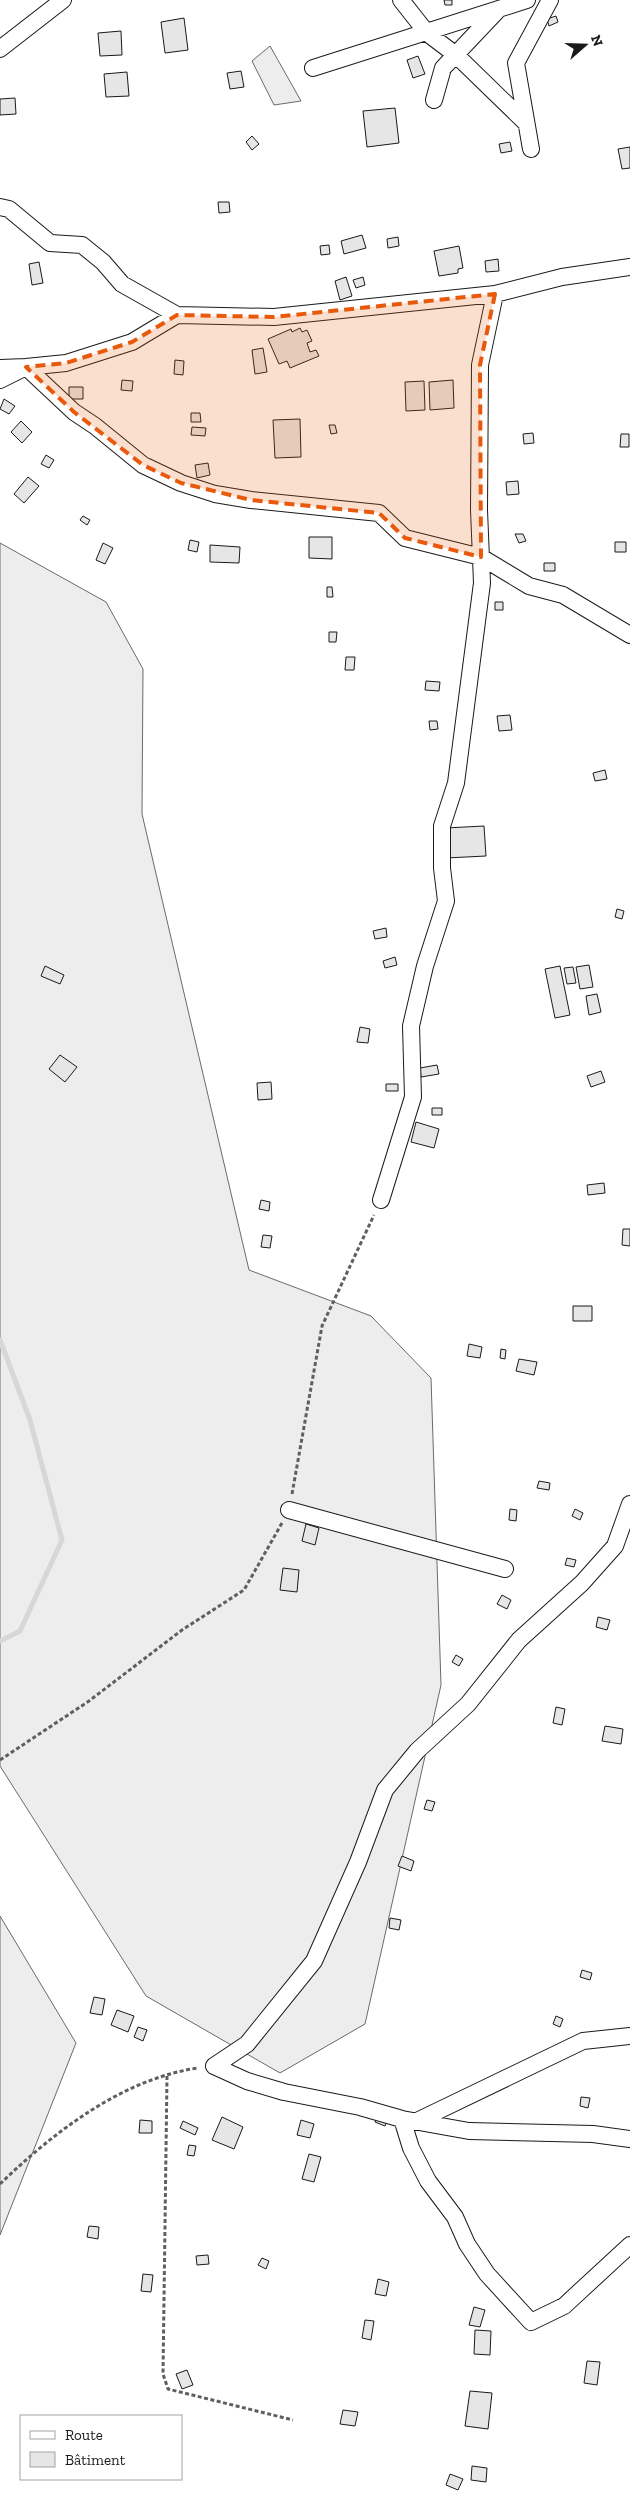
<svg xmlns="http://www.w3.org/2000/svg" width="630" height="2500" font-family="'Zilla Slab',serif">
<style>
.built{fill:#ededed;stroke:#6a6a6a}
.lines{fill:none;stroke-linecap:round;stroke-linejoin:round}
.stream{stroke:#d7d7d7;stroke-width:5}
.building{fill:#e6e6e6;stroke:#1a1a1a}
.minor-casing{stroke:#1a1a1a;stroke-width:18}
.path{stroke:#5f5f5f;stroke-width:3;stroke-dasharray:4 2.5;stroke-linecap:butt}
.minor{stroke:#fff;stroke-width:16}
.marked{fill:#e8590c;fill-opacity:0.2;stroke:#e8590c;stroke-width:4;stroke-dasharray:10 6;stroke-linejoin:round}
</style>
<rect width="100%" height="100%" fill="#fff"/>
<path class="built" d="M270 46 301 101 274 105 252 61Z
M0 543 106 602 143 669 142 814 249 1270 371 1316 431 1378 441 1685 365 2024 280 2073 146 1996 0 1766Z
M0 1916 76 2043 0 2235Z"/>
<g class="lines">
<path class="stream" d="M0 1340 30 1420 62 1540 20 1631 0 1641"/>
</g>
<path class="building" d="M444 0H452V5H445Z
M556 16 558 22 549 26 547 19Z
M184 18 188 50 165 53 161 22Z
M121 31 122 55 100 56 98 33Z
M418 56 425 74 413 78 407 60Z
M241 71 244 87 230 89 227 73Z
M127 72 129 96 106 97 104 74Z
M15 98 16 114 0 115V99Z
M395 108 399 143 367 147 363 111Z
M252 136 259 144 252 150 246 142Z
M510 142 512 151 501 153 499 144Z
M630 147V168L622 169 618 149Z
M218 202H229L230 212 219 213Z
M362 235 366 248 344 254 341 241Z
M398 237 399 246 388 248 387 239Z
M329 245 330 254 321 255 320 246Z
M459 246 463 268 458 269V273L439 276 434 251Z
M498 259 499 271 486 272 485 261Z
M39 262 43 283 32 285 29 264Z
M346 277 352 296 340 300 335 281Z
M363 277 365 285 356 288 353 280Z
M300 328 302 332 307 330 312 341 307 343 310 352 316 350 319 356 290 368 287 361 279 364 268 339 291 329 292 332Z
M263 348 267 372 255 374 252 350Z
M175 360 184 361 183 375 174 374Z
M122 380 133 381 132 391 121 390Z
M453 380 454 408 430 410 429 382Z
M424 381 425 410 406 411 405 382Z
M69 387H83V399H69Z
M4 399 15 406 9 414 0 409Z
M191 413H200L201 422H191Z
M300 419 301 457 275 458 273 420Z
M21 421 32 432 22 443 11 432Z
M329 425H335L337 433 331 434Z
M192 427 206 428 205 436 191 435Z
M533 433 534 443 524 444 523 434Z
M621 434H629V447H620Z
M46 455 54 460 49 468 41 464Z
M208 463 210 475 197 478 195 465Z
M28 477 39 486 24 503 14 494Z
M518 481 519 494 507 495 506 482Z
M83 516 90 520 87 525 80 520Z
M515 534H523L526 541 519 543Z
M309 537H332V559L309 558Z
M190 540 199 542 197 552 188 550Z
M615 542H626V552H615Z
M103 543 113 548 105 564 96 560Z
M210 545 240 547 239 563 210 562Z
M544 563H555V571H544Z
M327 587H332L333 597H327Z
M495 602H503V610H495Z
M329 632H337L336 642H329Z
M346 657H355L354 670H345Z
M426 681 440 682 439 691 425 690Z
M510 715 512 730 499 731 497 716Z
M429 721H437L438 729 430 730Z
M605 770 607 779 595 781 593 773Z
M484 826 486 856 446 858 445 828Z
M617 909 624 911 622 919 615 917Z
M386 928 387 937 375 939 373 931Z
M395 957 397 965 385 968 383 961Z
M589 965 593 987 580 989 576 967Z
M45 966 64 975 60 984 41 976Z
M560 966 570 1015 555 1018 545 969Z
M573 967 576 983 567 984 564 968Z
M597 994 601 1012 589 1015 586 996Z
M360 1027 370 1029 368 1043 357 1042Z
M60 1055 77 1067 65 1082 49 1069Z
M437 1065 439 1074 421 1077 420 1068Z
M601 1071 605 1082 591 1087 587 1076Z
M271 1082 272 1099 258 1100 257 1083Z
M386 1084H398V1091H386Z
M432 1108H442V1115H432Z
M416 1122 439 1129 434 1148 411 1142Z
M604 1183 605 1193 588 1195 587 1185Z
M261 1200 270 1202 269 1211 259 1209Z
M623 1229H630V1246L622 1245Z
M263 1235 272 1236 270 1248 261 1247Z
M573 1306H592V1321H573Z
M469 1344 482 1347 480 1358 467 1356Z
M501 1349 506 1350 505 1359 500 1358Z
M519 1359 537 1362 534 1375 516 1371Z
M539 1481 550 1483 549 1490 537 1488Z
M510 1509 517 1510 516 1521 509 1520Z
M575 1509 583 1513 580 1520 572 1516Z
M306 1524 319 1528 315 1545 302 1541Z
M567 1558 576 1560 574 1567 565 1565Z
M283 1568 299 1570 297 1592 280 1590Z
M502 1595 511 1600 507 1609 497 1604Z
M598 1617 610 1620 607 1630 596 1627Z
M456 1655 463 1659 459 1666 452 1662Z
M556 1707 565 1709 562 1725 553 1723Z
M605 1726 623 1729 621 1744 602 1741Z
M427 1800 435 1802 432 1811 424 1809Z
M402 1856 414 1861 411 1871 398 1866Z
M390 1918 401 1920 399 1930 389 1928Z
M582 1970 592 1973 590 1980 580 1977Z
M94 1997 105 1999 102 2015 90 2013Z
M117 2010 134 2016 128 2032 111 2025Z
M556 2016 563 2019 560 2027 553 2024Z
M138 2027 147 2030 143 2041 134 2037Z
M581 2097 590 2098 588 2108 580 2106Z
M378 2115 388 2118 385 2126 375 2122Z
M222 2117 243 2127 234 2149 212 2140Z
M140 2120 152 2121V2133H139Z
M301 2120 314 2124 310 2138 297 2135Z
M183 2121 198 2128 195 2135 180 2128Z
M189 2145 196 2146 194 2156 187 2155Z
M309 2154 321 2157 314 2182 302 2179Z
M89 2226 99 2227 98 2239 87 2237Z
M208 2255 209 2264 197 2265 196 2256Z
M262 2258 269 2261 266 2269 258 2265Z
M143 2274 153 2275 151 2292 141 2291Z
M378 2279 389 2282 386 2296 375 2294Z
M474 2307 485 2310 480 2327 469 2325Z
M365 2320 374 2321 371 2340 362 2338Z
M475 2330 491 2331 490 2355 474 2354Z
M587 2361 600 2362 597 2385 584 2383Z
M187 2370 193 2385 182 2389 176 2374Z
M470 2391 492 2393 488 2429 465 2426Z
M343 2410 358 2412 355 2426 340 2424Z
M472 2466 487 2468 486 2482 471 2480Z
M450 2474 463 2479 458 2490 446 2485Z"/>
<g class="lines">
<g class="minor-casing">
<path id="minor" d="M401 0 427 33 456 55 526 123
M0 49 63 0
M313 68 527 0
M434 100 443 68 497 11
M531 149 516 63 550 0
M0 207 9 209 50 243 82 245 103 262 122 284 177 315
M26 367 74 412 95 426 143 465 181 483 215 494 251 500 379 513 405 538 481 557 529 586 563 595 630 635
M26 367 66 363 132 342 177 315 274 317 495 294 562 277 630 267
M0 368 26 367 0 380
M381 1200 413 1097 411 1026 425 966 446 901 442 868V826L456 783 482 583 479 510 480 365 495 294
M289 1510 505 1569
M214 2066 247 2044 314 1961 358 1862 385 1790 417 1751 468 1704 519 1640 582 1583 615 1546 630 1504
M214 2066 247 2081 284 2092 360 2107 402 2119 469 2131 593 2134 630 2139
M402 2119 411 2148 428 2181 455 2217 467 2244 487 2274 531 2322 564 2306 630 2245
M419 2120 583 2041 630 2036"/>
</g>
<path class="path" d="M292 1494 322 1326 374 1215
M0 1760 89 1701 182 1630 244 1590 282 1523
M167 2076 163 2374 168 2389 293 2420
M0 2184C54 2132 122 2079 198 2068"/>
<use href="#minor" class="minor"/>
</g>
<path class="marked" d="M495 294 480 365 481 557 405 538 379 513 251 500 181 483 143 465 74 412 26 367 66 363 132 342 177 315 274 317Z"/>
<rect x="20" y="2415" width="162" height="65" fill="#ffffff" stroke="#a3a3a3"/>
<rect x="30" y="2431" width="25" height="8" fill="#ffffff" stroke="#a3a3a3"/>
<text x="65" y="2440" font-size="15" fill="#1a1a1a">Route</text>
<rect x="30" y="2452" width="25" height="15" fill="#e6e6e6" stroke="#a3a3a3"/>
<text x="65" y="2465" font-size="15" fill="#1a1a1a">Bâtiment</text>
<g transform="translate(585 45) rotate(70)" stroke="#ffffff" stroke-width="4" paint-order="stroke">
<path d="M0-4L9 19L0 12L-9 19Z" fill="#1a1a1a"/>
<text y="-8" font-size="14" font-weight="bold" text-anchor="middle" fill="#1a1a1a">N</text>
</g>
</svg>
